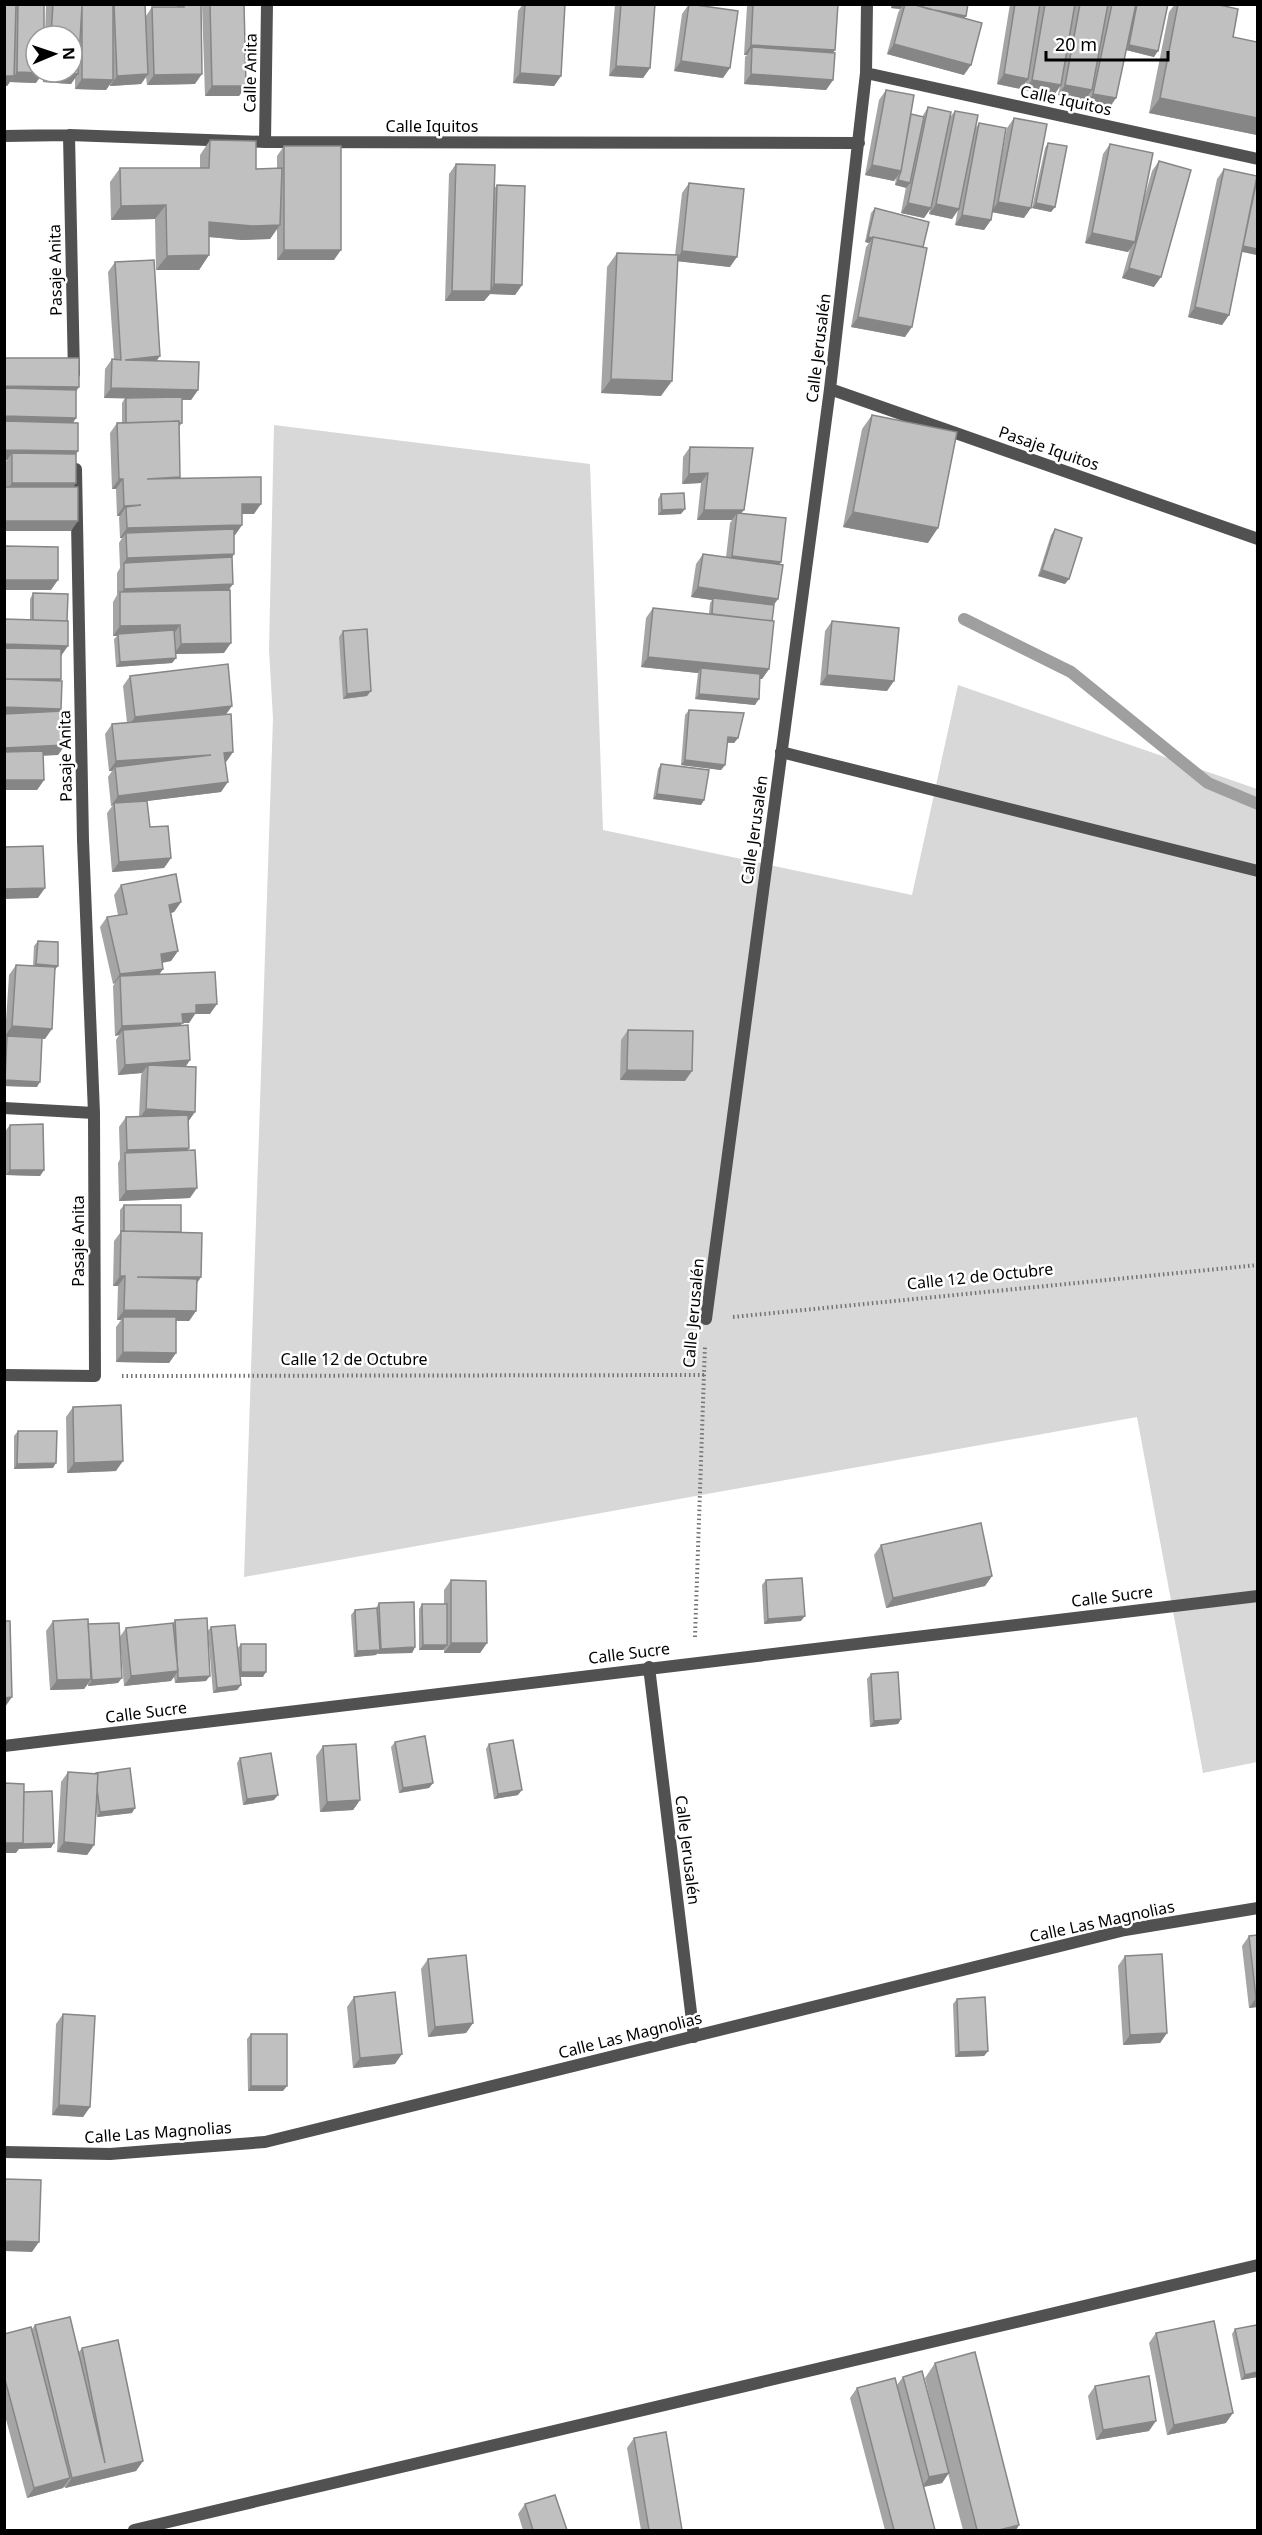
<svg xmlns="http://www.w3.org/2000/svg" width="1262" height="2535" font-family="'Noto Sans',sans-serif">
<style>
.green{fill:#d8d8d8}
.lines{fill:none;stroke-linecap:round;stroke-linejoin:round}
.stream{stroke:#9f9f9f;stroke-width:12}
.path{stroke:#737373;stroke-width:4;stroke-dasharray:1.5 3;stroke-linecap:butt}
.lane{stroke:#515151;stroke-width:12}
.street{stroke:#515151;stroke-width:12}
.wall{fill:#a5a5a5}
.shaded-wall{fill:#868686}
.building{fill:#c0c0c0;stroke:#868686;stroke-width:1.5}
.labels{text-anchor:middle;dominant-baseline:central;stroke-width:5;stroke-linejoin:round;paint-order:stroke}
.street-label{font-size:16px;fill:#000;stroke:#fff}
</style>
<rect width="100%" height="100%" fill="#fff"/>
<path class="green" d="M274 425 590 464 603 830 912 895 958 685 1257 789V1762L1203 1773 1137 1417 244 1577 273 718 269 650Z"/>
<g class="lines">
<path class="stream" d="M964 619 1071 672 1208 783 1258 804"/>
<path class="path" d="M733 1317 1258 1265
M122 1376 704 1375
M695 1637 705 1345"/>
<path class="lane" d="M781 752 1258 871"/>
<path class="street" d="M866 73 1258 159
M69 135 74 374
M4 136 69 135 265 142 859 143
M265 142 267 4
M830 389 1258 539
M4 1108 94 1113
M706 1319 830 389 866 73 867 4
M4 1375 95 1376 94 1113 83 840 76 469
M649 1667 694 2037
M4 1746 1258 1596
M4 2152 110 2154 265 2142 1125 1930 1258 1908
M134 2530 1258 2265"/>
</g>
<path class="wall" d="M4 4H44L36 83 10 82 7 86Z
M46 4H145L146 16 152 7H177V4H201L195 84 147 85 146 77 141 84 110 86V84L106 90 75 89V78L71 84 43 82V72H72V36H45Z
M202 4H244L246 86 239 96H205Z
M523 4H565L561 76 554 86 513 83 518 11Z
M615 4H655L650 68 643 78 609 76Z
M689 4 723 78 674 71 682 14Z
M748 4H838L835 50 833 53V80L826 90 744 84 745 57 747 55H744L747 6Z
M892 4H968L966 16 964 18V75L887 54 898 13 900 9 891 8Z
M1010 4H1168L1154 57 1126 50 1116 98 1109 108 1086 104 1087 97 1085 100 1058 95 1060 86 1054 95 1025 90 1026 81 1021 89 997 84Z
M1175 4H1215L1233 37 1257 42V135L1149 113 1169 12Z
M886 90 911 115 922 117 928 107 950 117 955 111 975 129 979 123 1001 160 1007 128 1014 118 1024 218 992 212 991 220 984 230 955 225 958 209 952 219 929 214 930 209 924 218 901 213 906 187 895 185 896 177 894 181 865 175 879 100Z
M210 140 256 169 277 168V156L284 146 334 260H277V228L270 239 242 240 209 237V255L199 270H156L155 219 111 220 110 182 120 168H200V155Z
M1048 143 1055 207 1051 212 1032 208 1045 148Z
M1110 144 1142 206 1152 171 1159 161 1154 287 1122 278 1130 249 1128 252 1085 243 1103 154Z
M456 164 494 189 497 185 522 285 515 295 490 294 484 301H445L449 174Z
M1224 169 1257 185V255L1242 252 1229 315 1222 325 1188 317 1217 179Z
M689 183 730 267 678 261 661 396 601 393 607 267 617 253 675 255 682 193Z
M875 208 923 247 905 337 851 327 866 247 869 243 865 242 871 213Z
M115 262 157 361 198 390 191 400H182V423L179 427V478L254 514H242V525L235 535H234V554L232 558 224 653 176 654V658L172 663 116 667 114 639 117 636H113V602L117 595V573L120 568 119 543 122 538H120L119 517 120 516H117L116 489H112L110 433 117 423H122V403L125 398H104L105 369 112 359H114L108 272Z
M4 358 79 387 76 391V418L73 423 78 451 76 454 71 531H4L5 463 7 460H4Z
M872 415 928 543 843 527 862 429Z
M690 447 779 565 772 621 769 669 762 679H760L755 705 695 699 698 673 641 667 646 618 653 608 709 614 710 603 712 600 691 597 696 564 703 554 726 557 730 523 732 520H697L701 483 682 484 683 457Z
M661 494 681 514 658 515V499Z
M1055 529 1065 584 1038 576 1051 535Z
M33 593 61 656 60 681V711L65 745 58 755H43L44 780 37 790H4V619H30V599Z
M832 621 887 691 820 685 825 631Z
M343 631 367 696 343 699 339 637Z
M130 676 226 715 233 752 226 762 221 792 146 801 150 827 171 858 164 868 112 872 107 813 113 805 111 806 108 777 112 771H109L105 734 112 724 127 723 123 686Z
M689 710 738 738 734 743H727L725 765 721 770 681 765 685 715Z
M661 764 704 800 701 805 653 799 658 769Z
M121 885 181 902 174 912 171 913 178 951 171 961 162 963 163 969 159 974 210 1014H195L189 1023H182L181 1026 190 1060 186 1066 188 1121V1150L190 1198 119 1201 118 1163 120 1159 119 1127 126 1117 139 1116 141 1075 142 1073 118 1075 116 1040 119 1035 115 1036 113 986 115 983 113 984 100 927 107 917 118 915 114 895Z
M38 941 55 969 45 1039 42 1038 37 1087 4 1086V1040L7 1036 16 1037 5 1036 9 975 16 965 33 966 34 946Z
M628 1030 685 1081 620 1080 621 1040Z
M10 1125 44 1170 40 1176 6 1175V1130Z
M124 1205 181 1232 201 1277 197 1283 196 1311 189 1321H176V1353L169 1363 116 1362V1327L121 1320H117L118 1286H113L114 1241 120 1233V1210Z
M73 1407 116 1471 67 1473 66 1417Z
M18 1431 53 1468 14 1469V1436Z
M881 1545 992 1576 985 1586 886 1608 874 1555Z
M451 1580 487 1643 480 1653H444V1649L443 1650H419V1609L422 1604H444V1590Z
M766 1580 801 1621 764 1624 762 1585Z
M379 1603 415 1647 412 1653H377L376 1655 354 1657 351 1615 355 1610 376 1608Z
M175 1620 207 1632 211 1627 237 1649 241 1644 263 1677H240L241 1685 237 1690 213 1693 208 1633 206 1681 175 1683 174 1677 171 1681 124 1686 120 1641 118 1683 88 1686V1684L84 1689 50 1690 46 1631 53 1621 88 1624 119 1638 126 1628 173 1623Z
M871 1674 901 1719 898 1724 870 1727 867 1679Z
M395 1742 433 1783 429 1788 399 1793 391 1747Z
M489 1744 518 1795 494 1799 486 1749Z
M323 1746 360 1800 353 1810 320 1812 316 1756Z
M240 1758 274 1800 243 1805 237 1763Z
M68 1772 132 1813 97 1817 96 1811 94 1845 87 1855 57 1852 61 1782Z
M1249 1936 1257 2007 1249 2008 1242 1946Z
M1125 1956 1167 2033 1160 2043 1123 2045 1118 1966Z
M428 1959 473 2023 466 2033 428 2037 421 1969Z
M354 1997 395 2064 353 2068 347 2007Z
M957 1999 988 2051 984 2056 955 2057 953 2004Z
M63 2014 90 2107 83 2117 52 2115 56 2024Z
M251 2034 283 2091H248L247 2039Z
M35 2325 78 2353 82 2348 143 2461 136 2471 65 2488 64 2486 63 2488 27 2498 4 2412V2334L32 2329Z
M1235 2329 1257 2377 1241 2380 1232 2334Z
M1156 2333 1226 2423 1167 2435 1149 2343Z
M935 2363 1019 2525 1016 2530H963L948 2473 942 2483 924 2487 935 2530H885L850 2398 857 2388 897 2385 903 2377 942 2449 925 2378Z
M1095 2386 1149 2431 1096 2440 1088 2396Z
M634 2438 682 2530H641L627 2448Z
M525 2504 567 2530H523L518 2514Z"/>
<path class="shaded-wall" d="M893 4H904L900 9 891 8Z
M905 4 966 16 962 21Z
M894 44 971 65 964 75 887 54Z
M751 45 835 50 828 60 752 47 747 55H744Z
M1129 45 1158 51 1154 57 1126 50Z
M681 61 730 68 723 78 674 71Z
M616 66 650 68 643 78 609 76Z
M17 72 43 73 36 83 10 82Z
M50 72 78 74 71 84 43 82Z
M520 73 561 76 554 86 513 83Z
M148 74 141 84 110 86 117 76Z
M202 74 195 84 147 85 154 75Z
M751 74 833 80 826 90 744 84Z
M1004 74 1028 79 1021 89 997 84Z
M4 76H14L7 86H4Z
M82 79 113 80 106 90 75 89Z
M1032 80 1061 85 1054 95 1025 90Z
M1065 85 1092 90 1085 100 1058 95Z
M212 86H246L239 96H205Z
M1093 94 1116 98 1109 108 1086 104Z
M1160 98 1257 118V135L1149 113Z
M872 165 901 171 894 181 865 175Z
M898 180 910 183 906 188 895 185Z
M998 202 1031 208 1024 218 991 212Z
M908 203 931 208 924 218 901 213Z
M1036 203 1055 207 1051 212 1032 208Z
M936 204 959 209 952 219 929 214Z
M166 205 155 219 111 220 121 206Z
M962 215 991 220 984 230 955 225Z
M209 222 280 225 270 239 242 240 198 236Z
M1092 233 1135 242 1128 252 1085 243Z
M868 237 873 238 869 243 865 242Z
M1243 246 1257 249V255L1239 251Z
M284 250H341L334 260H277Z
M682 251 737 257 730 267 675 261Z
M209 255 199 270H156L167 256Z
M1129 268 1161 277 1154 287 1122 278Z
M494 284 522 285 515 295 490 294 484 301H445L452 291H489Z
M1195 307 1229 315 1222 325 1188 317Z
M858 317 912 327 905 337 851 327Z
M160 356 153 366 125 360Z
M611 379 672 381 661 396 601 393Z
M4 386 79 387 72 397H4Z
M111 388 198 390 191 400 104 398Z
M4 416 76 418 69 428 4 426Z
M4 450 78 451 71 461 12 453 7 460H4Z
M708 473 701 483 682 484 689 474Z
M119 479H123L116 489H112Z
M12 483H76L69 493H5Z
M242 504H261L254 514H235Z
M141 505 126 507 120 516H117L124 506Z
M685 509 681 514 658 515 662 510Z
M704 510H744L736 520 737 513 732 520H697Z
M853 512 938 528 928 543 843 527Z
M4 521H78L71 531H4Z
M242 525 235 535 126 538V533L122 538H120L127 528Z
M234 554 227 564 124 563 127 558Z
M732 556 781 562 774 572 725 566Z
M1042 570 1069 579 1065 584 1038 576Z
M4 580H58L51 590H4Z
M233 584 226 594 120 595 124 589Z
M698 587 778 599 771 609 713 598 712 600 691 597Z
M180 625 173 635 118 634 117 636H113L120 626Z
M231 643 224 653 174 654 181 644Z
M4 644 68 646 61 656 4 654Z
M648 657 769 669 762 679 701 673V668L698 673 641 667Z
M176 658 172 663 116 667 120 662Z
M827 675 894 681 887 691 820 685Z
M4 679H61L54 689Z
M371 691 367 696 343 699 347 694Z
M699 694 759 699 755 705 695 699Z
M232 706 225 716 128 727 135 717Z
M4 707 61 709 54 719 4 718Z
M728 737 738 738 734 743 724 742Z
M65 745 58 755 4 758V748Z
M233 752 226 762 217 763 224 753Z
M211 755 115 767 112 771H109L116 761Z
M685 760 725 765 721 770 681 765Z
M4 780H44L37 790H4Z
M228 782 221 792 115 805 114 803 113 805 111 806 118 796Z
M657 794 704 800 701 805 653 799Z
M171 858 164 868 112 872 119 862Z
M45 888 38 898 4 899V889Z
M181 902 174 912 162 915 169 905Z
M178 951 171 961 154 964 161 954Z
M36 964 58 966 54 971 33 969Z
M163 969 156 979 120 976 115 983 113 984 120 974Z
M217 1004 210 1014H195L189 1023H182L176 1033 123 1030 119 1035 115 1036 122 1026 182 1014 196 1005Z
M12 1026 52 1029 45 1039 5 1036Z
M190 1060 183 1070 148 1065 142 1073 118 1075 125 1065Z
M627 1070 692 1071 685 1081 620 1080Z
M5 1080 40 1082 37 1087 4 1086Z
M146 1109 195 1112 188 1122 139 1119Z
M189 1148 182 1158 125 1154 127 1150Z
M10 1170H44L40 1176 6 1175Z
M197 1188 190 1198 119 1201 126 1191Z
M120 1276H125L118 1286H113Z
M137 1277H201L194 1287Z
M124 1310 196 1311 189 1321 123 1320V1317L121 1320H117Z
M123 1352 176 1353 169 1363 116 1362Z
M123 1461 116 1471 67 1473 74 1463Z
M56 1463 53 1468 14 1469 17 1464Z
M992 1576 985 1586 886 1608 893 1598Z
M805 1616 801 1621 764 1624 768 1619Z
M451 1643H487L480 1653H444Z
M423 1645H447L443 1650H419Z
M415 1647 412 1653 377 1654 381 1649Z
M380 1650 376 1655 354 1657 357 1651Z
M178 1671 171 1681 124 1686 131 1676Z
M241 1672H266L263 1677H237Z
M210 1676 206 1681 175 1683 178 1678Z
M122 1678 118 1683 88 1686 92 1680Z
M91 1679 84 1689 50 1690 57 1680Z
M241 1685 237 1690 213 1693 217 1688Z
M12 1697 5 1707H4V1698Z
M901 1719 898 1724 870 1727 874 1721Z
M433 1783 429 1788 399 1793 403 1788Z
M522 1790 518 1795 494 1799 498 1794Z
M278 1795 274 1800 243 1805 247 1799Z
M360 1800 353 1810 320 1812 327 1802Z
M135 1808 132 1813 97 1817 100 1812Z
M64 1842 94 1845 87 1855 57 1852Z
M4 1843H54L51 1848 19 1849 16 1853H4Z
M1256 1998H1257V2007L1249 2008Z
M473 2023 466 2033 428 2037 435 2027Z
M1167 2033 1160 2043 1123 2045 1130 2035Z
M988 2051 984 2056 955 2057 959 2052Z
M402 2054 395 2064 353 2068 360 2058Z
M251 2086H287L283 2091H248Z
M59 2105 90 2107 83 2117 52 2115Z
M4 2241 39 2242 32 2252 4 2251Z
M1257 2372V2377L1241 2380 1245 2375Z
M1233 2413 1226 2423 1167 2435 1174 2425Z
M1156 2421 1149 2431 1096 2440 1103 2430Z
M143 2461 136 2471 65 2488 72 2478Z
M949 2473 942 2483 922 2487 929 2477Z
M70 2478 63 2488 27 2498 34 2488Z
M1019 2525 1016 2530H999Z"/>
<path class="building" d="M4 4H16L14 76H4Z
M18 4H44V36H36V72L43 73 17 72Z
M53 4H113V80L82 79V6L78 74 50 72H72V36H51Z
M114 4H145L148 74 117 76Z
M184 4H201L202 74 154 75 152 7H184Z
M210 4H244L246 86H212Z
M525 4H565L561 76 520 73Z
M621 4H655L650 68 616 66Z
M689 4 738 11 730 68 681 61Z
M753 4H838L835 50 751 45Z
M905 4H912L982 23 971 65 894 44Z
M912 4H968L966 16 929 9Z
M1015 4H1040L1028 79 1004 74Z
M1045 4H1075L1061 85 1032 80Z
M1080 4H1108L1092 90 1065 85Z
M1112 4H1136L1116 98 1093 94Z
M1137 4H1168L1158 51 1129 45Z
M1178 4H1215L1238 9 1233 37 1257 42V118L1160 98Z
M752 47 835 53 833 80 751 74Z
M886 90 914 95 901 171 872 165Z
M928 107 951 112 931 208 908 203Z
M955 111 978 115 959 209 936 204Z
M911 114 924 117 910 183 898 180 901 171Z
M1014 118 1047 124 1031 208 998 202Z
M979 123 1006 128 991 220 962 215Z
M210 140 256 141V169L282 168 280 225 252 226 209 222V255L167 256 166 205 121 206 120 168H209Z
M1048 143 1067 146 1055 207 1036 203Z
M1110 144 1153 153 1135 242 1092 233Z
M284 146H341V250H284Z
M1159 161 1191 170 1161 277 1129 268Z
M456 164 495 165 491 291H452Z
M1224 169 1257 176 1229 315 1195 307Z
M689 183 744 189 737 257 682 251Z
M1256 184 1257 185V249L1243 246Z
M497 185 525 186 522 285 494 284Z
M875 208 929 222 923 247 873 237V238L868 237Z
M873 237 927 248 912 327 858 317Z
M617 253 678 255 672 381 611 379Z
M154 260 160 356 125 360 199 362 198 390 111 388 112 359 121 360 115 262Z
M4 358H79V387L4 386Z
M4 388 76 390V418L4 416Z
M182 397V423H179V421L126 423V398Z
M872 415 957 432 938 528 853 512Z
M4 421 78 423V451L4 450Z
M179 421 180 477 147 479 261 477V504H242V525L127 528 126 507 141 505 124 506 123 479H119L117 423Z
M690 447 753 448 744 510H704L708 473 689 474Z
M12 453 76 454V483H12Z
M4 487H78V521H4Z
M684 493 685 509 662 510 661 494Z
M737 513 786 518 781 562 732 556Z
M234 529V554L127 558 126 533Z
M1055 529 1082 538 1069 579 1042 570Z
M4 546 58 547V580H4Z
M703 554 783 565 778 599 698 587Z
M232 557 233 584 124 589V563Z
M230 590 231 643 181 644 180 625 120 626V592Z
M33 593 68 594 67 621 33 620Z
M713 598 774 605 772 621 712 614Z
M653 608 774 621 769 669 648 657Z
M4 619 68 621V646L4 644Z
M832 621 899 628 894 681 827 675Z
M367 629 371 691 347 694 343 631Z
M174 630 176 658 120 662 118 634Z
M4 648 61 649V679H4Z
M228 664 232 706 135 717 130 676Z
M701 668 760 674 759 699 699 694Z
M4 679 62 681 61 709 4 707Z
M689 710 744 713 738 738 728 737 725 765 685 760Z
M63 711 65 745 4 748V714Z
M231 714 233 752 224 753 228 782 118 796 115 767 211 755 116 761 112 724Z
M43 751 44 780H4V752Z
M661 764 709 770 704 800 657 794Z
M147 801 150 827 168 826 171 858 119 862 114 803Z
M43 846 45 888 4 889V847Z
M176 874 181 902 169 905 178 951 161 954 163 969 120 974 107 917 127 914 121 885Z
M38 941 58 942V966L36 964Z
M16 965 55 967 52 1029 12 1026Z
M215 972 217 1004 196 1005V1013L182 1014 183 1023 122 1026 120 976Z
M188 1025 190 1060 125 1065 123 1030Z
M628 1030 693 1031 692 1071 627 1070Z
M7 1036 42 1038 40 1082 5 1080Z
M148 1065 196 1067 195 1112 146 1109Z
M188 1115 189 1148 127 1150 126 1117Z
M43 1124 44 1170H10V1125Z
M195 1150 197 1188 126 1191 125 1153Z
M124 1205H181V1232L124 1231Z
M121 1231 202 1233 201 1277H137L197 1279 196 1311 124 1310 125 1276H120Z
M123 1317H176V1353L123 1352Z
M121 1405 123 1461 74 1463 73 1407Z
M18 1431H57L56 1463 17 1464Z
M981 1523 992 1576 893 1598 881 1545Z
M802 1578 805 1616 768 1619 766 1580Z
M451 1580 486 1581 487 1643H451Z
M414 1602 415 1647 381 1649 379 1603Z
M422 1604H447V1645H423Z
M377 1608 380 1650 357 1651 355 1610Z
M207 1618 210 1676 178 1678 175 1620Z
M88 1619 91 1679 57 1680 53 1621Z
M4 1621H10L12 1697 4 1698Z
M119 1623 122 1678 92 1680 88 1624Z
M173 1623 178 1671 131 1676 126 1628Z
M235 1625 241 1685 217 1688 211 1627Z
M241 1644H266V1672H241Z
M898 1672 901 1719 874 1721 871 1674Z
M425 1736 433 1783 403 1788 395 1742Z
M513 1740 522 1790 498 1794 489 1744Z
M356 1744 360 1800 327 1802 323 1746Z
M271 1753 278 1795 247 1799 240 1758Z
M130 1768 135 1808 100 1812 97 1789 98 1774H96V1773Z
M68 1772 98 1774 94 1845 64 1842Z
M4 1783 24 1784 23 1843H4Z
M52 1791 54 1843 23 1844V1843L24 1792Z
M1257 1935V1998H1256L1249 1936Z
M1162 1954 1167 2033 1130 2035 1125 1956Z
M466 1955 473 2023 435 2027 428 1959Z
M395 1992 402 2054 360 2058 354 1997Z
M985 1997 988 2051 959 2052 957 1999Z
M63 2014 95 2016 90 2107 59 2105Z
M251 2034H287V2086H251Z
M4 2179 41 2180 39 2242 4 2241Z
M70 2317 105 2463 82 2348 118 2340 143 2461 72 2478 35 2325Z
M1214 2321 1233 2413 1174 2425 1156 2333Z
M1257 2325V2372L1245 2375 1235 2329Z
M31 2327 70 2478 34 2488 4 2376V2334Z
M975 2352 1019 2525 999 2530H977L935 2363Z
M922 2371 949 2473 929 2477 903 2377Z
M1149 2376 1156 2421 1103 2430 1095 2386Z
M895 2378 935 2530H894L857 2388Z
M666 2432 682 2530H649L634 2438Z
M555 2495 567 2530H533L525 2504Z"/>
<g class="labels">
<g class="street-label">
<text transform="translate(250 73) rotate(-89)">Calle Anita</text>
<text transform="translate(1066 100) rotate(12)">Calle Iquitos</text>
<text x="432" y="126">Calle Iquitos</text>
<text transform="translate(55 270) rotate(-91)">Pasaje Anita</text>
<text transform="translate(818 348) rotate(-83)">Calle Jerusalén</text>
<text transform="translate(1049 448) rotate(19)">Pasaje Iquitos</text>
<text transform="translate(65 756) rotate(-91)">Pasaje Anita</text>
<text transform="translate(754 830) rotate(-82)">Calle Jerusalén</text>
<text transform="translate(78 1241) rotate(-90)">Pasaje Anita</text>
<text transform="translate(980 1276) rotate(-6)">Calle 12 de Octubre</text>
<text transform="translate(693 1313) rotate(-85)">Calle Jerusalén</text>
<text x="354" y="1359">Calle 12 de Octubre</text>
<text transform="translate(1112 1596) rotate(-7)">Calle Sucre</text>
<text transform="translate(629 1653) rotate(-7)">Calle Sucre</text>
<text transform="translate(146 1712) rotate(-7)">Calle Sucre</text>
<text transform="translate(688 1850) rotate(83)">Calle Jerusalén</text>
<text transform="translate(1102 1921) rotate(-12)">Calle Las Magnolias</text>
<text transform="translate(630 2035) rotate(-14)">Calle Las Magnolias</text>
<text transform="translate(158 2132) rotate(-4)">Calle Las Magnolias</text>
</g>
</g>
<rect width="1262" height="2535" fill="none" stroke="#000000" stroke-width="12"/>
<g transform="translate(54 54) rotate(88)"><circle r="28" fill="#ffffff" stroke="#999999" stroke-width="1.5"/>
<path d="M0-4.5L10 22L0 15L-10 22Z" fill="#000000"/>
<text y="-9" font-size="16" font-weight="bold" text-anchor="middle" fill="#000000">N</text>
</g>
<path d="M1046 51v9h122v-9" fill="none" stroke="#000000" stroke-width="3"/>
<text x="1055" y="51" font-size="18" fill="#000000" stroke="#ffffff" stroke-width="4.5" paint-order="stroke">20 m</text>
</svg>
